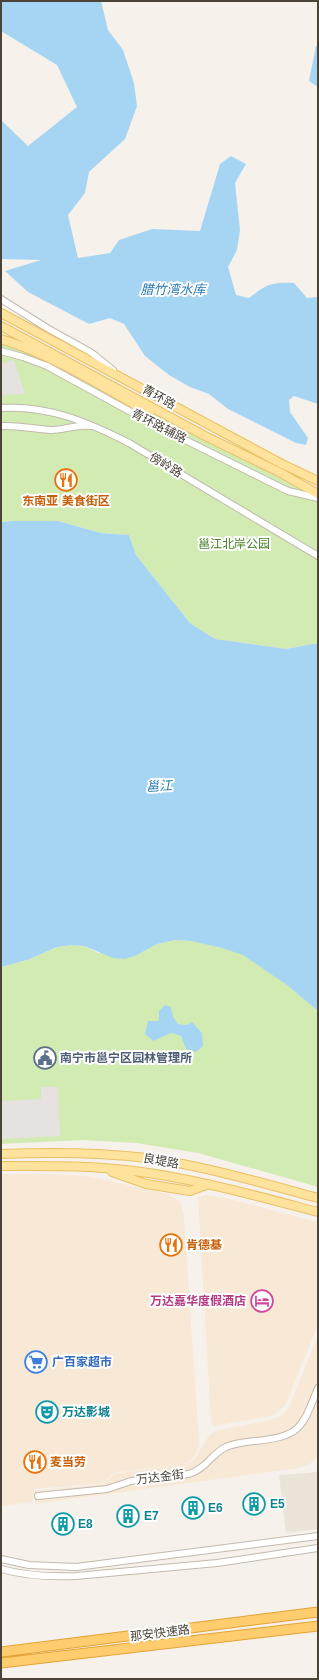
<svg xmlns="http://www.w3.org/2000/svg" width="319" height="1680" font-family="Helvetica,'Noto Sans SC',sans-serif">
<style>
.residential{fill:#eae4d9}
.commercial{fill:#f8e9d6}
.green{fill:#d2ebb3}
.parking{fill:#e5e2df}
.water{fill:#a6d5f4}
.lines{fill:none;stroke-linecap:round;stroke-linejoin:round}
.minor-casing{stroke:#c2baad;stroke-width:8}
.major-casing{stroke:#e9c066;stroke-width:10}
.highway-casing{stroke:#e4a337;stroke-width:11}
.minor{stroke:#fff;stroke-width:6}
.major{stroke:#ffe29b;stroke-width:8}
.highway{stroke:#ffcd6d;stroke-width:9}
.labels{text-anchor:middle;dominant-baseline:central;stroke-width:4;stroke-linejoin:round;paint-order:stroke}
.street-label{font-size:12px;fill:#4b4338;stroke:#fff}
.food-label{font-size:12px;font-weight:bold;fill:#c56008;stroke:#fff;text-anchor:start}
.park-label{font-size:12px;fill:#4a8028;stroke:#fff}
.service-label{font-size:12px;font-weight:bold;fill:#4e5e75;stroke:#fff;text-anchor:start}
.hotel-label{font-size:12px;font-weight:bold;fill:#b23c85;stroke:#fff;text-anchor:end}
.shop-label{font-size:12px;font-weight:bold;fill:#366cbe;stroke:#fff;text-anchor:start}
.culture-label{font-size:12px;font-weight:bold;fill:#0d838f;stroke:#fff;text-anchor:start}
.water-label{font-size:13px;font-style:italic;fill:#2a7bb3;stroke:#fff}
</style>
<rect width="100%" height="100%" fill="#f6f2eb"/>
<path class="residential" d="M318 1472V1529L286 1533 279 1475Z"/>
<path class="commercial" d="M1 1174H52L88 1176 167 1194 180 1202 184 1216 199 1443 196 1454 190 1461 186 1463 114 1473 103 1483 34 1489 33 1502 1 1506Z
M206 1195 226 1198 318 1222V1325L286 1404 279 1411 271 1416 214 1426 211 1422 198 1197Z
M318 1335V1453L316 1458 310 1464 299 1468 35 1504V1491L103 1484 114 1474 189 1463 194 1460 208 1437 212 1433 219 1430 270 1420 281 1416 289 1407Z"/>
<path class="green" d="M1 343 35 355 171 417 318 494V643L286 649 215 639 190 623 136 555 129 535 101 533 58 521H13L1 522Z
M175 940C195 941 226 945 244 955 271 970 295 991 318 1011V1187L198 1153 136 1143 82 1140 1 1144V967L27 960 57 947 72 945 84 946 98 953 137 955 157 944Z"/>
<path class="parking" d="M14 360 25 394 1 395V363Z
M41 1087H58L60 1136 1 1139V1101L41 1099Z"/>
<path class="water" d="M1 1H101L108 30 123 50 134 83 137 106 125 139 89 172 85 193 68 215 78 258 110 253 119 240 152 229 200 231 220 164 231 156 246 164 235 183 240 230 237 250 228 267 236 295 249 298C267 284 272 282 294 283L307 298 318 297V404L294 396 289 400 290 412 308 438 306 445 296 443 228 409 209 394 190 387 169 375 145 356 124 324 110 318 89 324 28 292 5 271 41 260 1 259V120L28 146 77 107 57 65 1 31Z
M318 45V87L309 81 316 46Z
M13 521H58L101 533 129 535 136 555 190 623 215 639 286 649 318 643V1011L287 985 243 955 222 948 191 941 175 940 157 944 137 955 125 959 113 958 84 946 72 945 57 947 27 960 1 967V522Z
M165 1005 171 1007 173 1017 178 1024 187 1025 192 1022 202 1033 203 1046 196 1052 186 1049 181 1036 171 1033 153 1041 145 1034 148 1021H159V1011Z"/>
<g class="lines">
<g class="minor-casing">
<path id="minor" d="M1 299 47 328 92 353 113 370
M1 351 23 357 47 366 153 424 288 491 318 498
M1 408C48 405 88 422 129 443L318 556
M1 426C18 425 34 429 51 430 64 430 77 424 91 426
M38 1496 107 1489 131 1481 189 1474C207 1468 210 1455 226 1447 235 1443 246 1442 256 1441 301 1436 302 1428 318 1388
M1 1559 29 1565 76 1567 318 1536
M1 1569C26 1576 51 1577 76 1576L217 1563 318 1548"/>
</g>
<g class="major-casing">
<path id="major" d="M1 313 282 464 318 481
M1 326 205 436 279 472 318 494
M1 339C50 354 95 382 139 407L151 411
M1 1154C50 1152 98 1152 147 1158 205 1166 262 1183 318 1198
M1 1166C45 1166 90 1165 134 1171 197 1179 257 1196 318 1212
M112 1172 146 1184 190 1191 209 1184"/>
</g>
<g class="highway-casing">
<path id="highway" d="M1 1652 318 1612
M1 1663 318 1626"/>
</g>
<use href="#minor" class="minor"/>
<use href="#major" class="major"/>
<use href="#highway" class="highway"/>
</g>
<defs>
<g id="restaurant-ring" transform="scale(1.15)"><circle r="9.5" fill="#fff" stroke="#e8710a" stroke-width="1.5"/><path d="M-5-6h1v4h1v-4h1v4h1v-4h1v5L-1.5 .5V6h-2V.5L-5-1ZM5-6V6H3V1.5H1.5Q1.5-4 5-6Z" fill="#e8710a"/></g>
<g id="civic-ring" transform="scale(1.15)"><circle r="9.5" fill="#fff" stroke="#5c6f8a" stroke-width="1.5"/><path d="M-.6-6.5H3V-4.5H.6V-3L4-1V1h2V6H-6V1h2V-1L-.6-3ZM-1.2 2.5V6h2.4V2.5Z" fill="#5c6f8a"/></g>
<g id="hotel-ring" transform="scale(1.15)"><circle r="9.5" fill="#fff" stroke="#d1479c" stroke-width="1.5"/><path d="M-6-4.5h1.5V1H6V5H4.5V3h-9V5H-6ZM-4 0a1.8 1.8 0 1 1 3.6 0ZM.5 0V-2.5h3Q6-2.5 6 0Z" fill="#d1479c"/></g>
<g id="supermarket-ring" transform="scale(1.15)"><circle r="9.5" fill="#fff" stroke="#3f7fe0" stroke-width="1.5"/><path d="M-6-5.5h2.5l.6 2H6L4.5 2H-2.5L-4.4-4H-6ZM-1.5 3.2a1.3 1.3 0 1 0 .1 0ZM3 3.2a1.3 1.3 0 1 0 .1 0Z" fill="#3f7fe0"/></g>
<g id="theatre-ring" transform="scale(1.15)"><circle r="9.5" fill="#fff" stroke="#0f9aa8" stroke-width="1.5"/><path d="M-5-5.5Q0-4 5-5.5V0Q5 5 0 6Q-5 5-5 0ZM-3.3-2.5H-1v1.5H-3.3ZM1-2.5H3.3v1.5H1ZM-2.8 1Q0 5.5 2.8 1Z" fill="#0f9aa8"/></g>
<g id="building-ring" transform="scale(1.15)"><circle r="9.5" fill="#fff" stroke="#0f9aa8" stroke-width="1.5"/><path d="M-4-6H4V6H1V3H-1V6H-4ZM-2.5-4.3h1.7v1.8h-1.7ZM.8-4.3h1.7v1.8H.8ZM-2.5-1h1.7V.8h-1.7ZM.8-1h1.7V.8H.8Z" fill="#0f9aa8"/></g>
</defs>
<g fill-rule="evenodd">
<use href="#restaurant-ring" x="66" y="480"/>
<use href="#civic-ring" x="45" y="1058"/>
<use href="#restaurant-ring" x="171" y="1245"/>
<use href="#hotel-ring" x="262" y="1301"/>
<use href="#supermarket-ring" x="36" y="1362"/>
<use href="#theatre-ring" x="47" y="1412"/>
<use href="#restaurant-ring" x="35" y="1462"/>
<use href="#building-ring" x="254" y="1504"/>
<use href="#building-ring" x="193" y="1508"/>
<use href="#building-ring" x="128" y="1516"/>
<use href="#building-ring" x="63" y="1524"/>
</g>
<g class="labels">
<g class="street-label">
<text transform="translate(159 397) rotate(29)">青环路</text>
<text transform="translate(159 426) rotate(27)">青环路辅路</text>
<text transform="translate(166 465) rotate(31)">傍岭路</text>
<text transform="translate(161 1161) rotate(10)">良堤路</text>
<text transform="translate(160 1477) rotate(-7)">万达金街</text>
<text transform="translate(160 1633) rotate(-7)">那安快速路</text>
</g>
<g class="food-label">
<text x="66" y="501" text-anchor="middle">东南亚 美食街区</text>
<text x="186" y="1245">肯德基</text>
<text x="50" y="1462">麦当劳</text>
</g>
<g class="park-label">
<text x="234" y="544">邕江北岸公园</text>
</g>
<g class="service-label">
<text x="60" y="1058">南宁市邕宁区园林管理所</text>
</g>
<g class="hotel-label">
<text x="246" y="1301">万达嘉华度假酒店</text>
</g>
<g class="shop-label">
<text x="52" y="1362">广百家超市</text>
</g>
<g class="culture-label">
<text x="62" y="1412">万达影城</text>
<text x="270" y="1504">E5</text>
<text x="208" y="1508">E6</text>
<text x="144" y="1516">E7</text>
<text x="78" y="1524">E8</text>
</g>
<g class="water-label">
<text x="173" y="289">腊竹湾水库</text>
<text transform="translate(159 786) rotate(-3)">邕江</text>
</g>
</g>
<rect width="319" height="1680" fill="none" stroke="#4b4338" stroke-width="4"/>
</svg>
